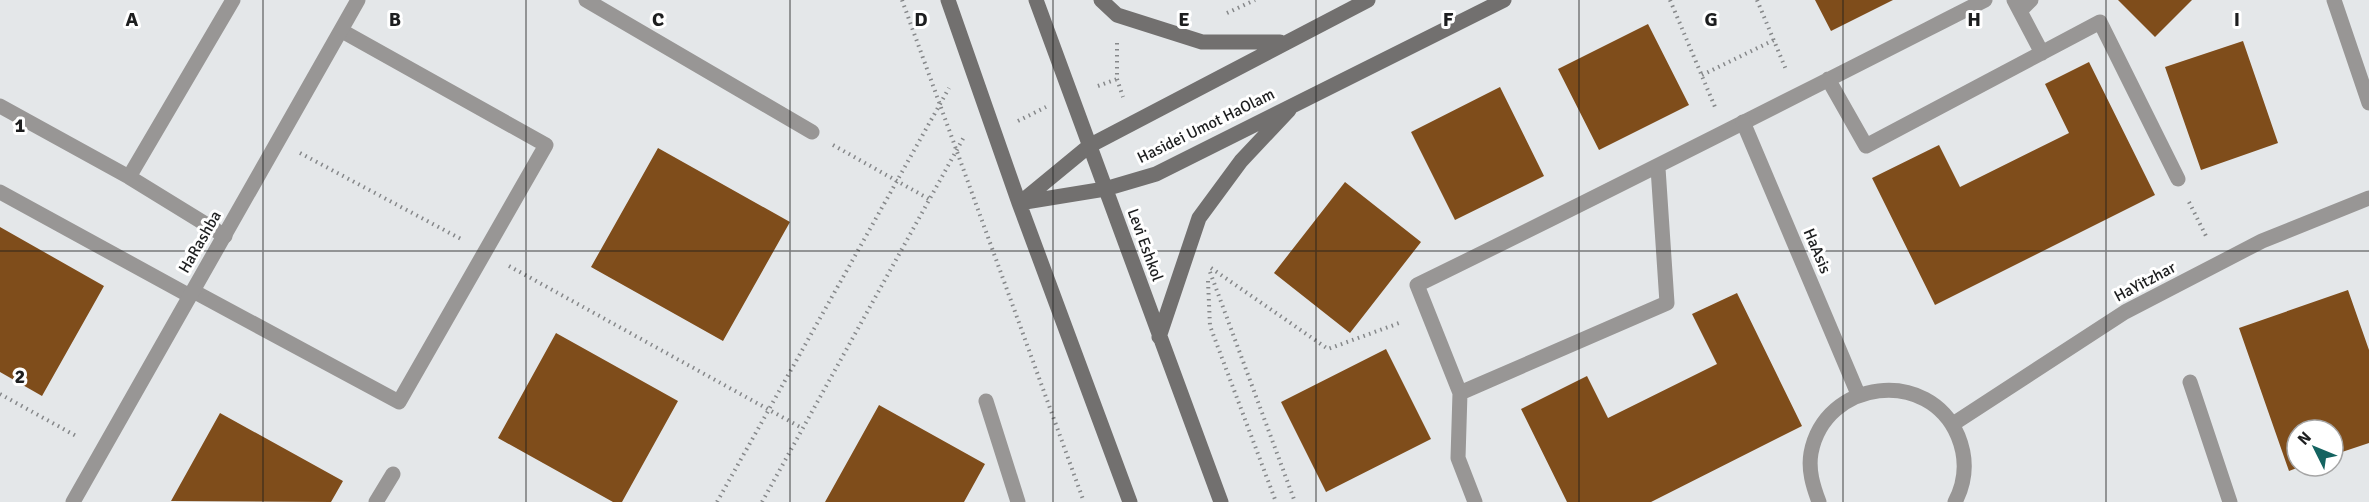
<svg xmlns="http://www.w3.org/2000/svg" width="2369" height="502" font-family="Signika,sans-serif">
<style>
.building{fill:#7f4d1b}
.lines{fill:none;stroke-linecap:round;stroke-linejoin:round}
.path{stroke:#86888a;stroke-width:4;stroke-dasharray:1.5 4.5;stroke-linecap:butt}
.lane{stroke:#989695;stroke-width:15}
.street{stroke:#989695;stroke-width:15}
.secondary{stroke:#72706f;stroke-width:15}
.grid{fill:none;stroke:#1d1e1f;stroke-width:1.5;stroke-opacity:0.55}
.labels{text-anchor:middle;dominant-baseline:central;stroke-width:6;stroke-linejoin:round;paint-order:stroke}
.street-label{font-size:16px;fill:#1d1e1f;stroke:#fff}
.grid-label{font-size:20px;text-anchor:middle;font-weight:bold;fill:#1d1e1f;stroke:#fff;stroke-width:6;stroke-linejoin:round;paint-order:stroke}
</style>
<rect width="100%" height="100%" fill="#e4e7e9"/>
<path class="building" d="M1815 0H1893L1831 31Z
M2118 0H2192L2155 37Z
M1648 24 1689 105 1599 150 1558 69Z
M2243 41 2278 143 2201 170 2165 67Z
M2089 62 2155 195 1935 305 1872 178 1939 145 1960 187 2069 133 2045 84Z
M1500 87 1544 176 1455 220 1411 132Z
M658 148 790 222 723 341 591 267Z
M1345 182 1421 242 1350 333 1274 273Z
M0 227 104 286 42 396 0 372Z
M2348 290 2369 350V443L2333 455V430H2297V466H2302L2289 471 2239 328Z
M1737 293 1802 426 1651 502H1567L1521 409 1587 376 1608 418 1717 364 1692 314Z
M556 333 678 401 622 502H613L498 438Z
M1386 349 1431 439 1326 492 1281 402Z
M879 405 985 464 964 502H825Z
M220 413 343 481 331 502 171 501Z"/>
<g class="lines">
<path class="path" d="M902 0 1084 502
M1670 0 1715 107
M1757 0 1787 72
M1227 13 1255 0
M1117 43V79L1123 97
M1702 75 1774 40
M1098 86 1117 79
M1018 121 1046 107
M833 145 929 199
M300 153 461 239
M2189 202 2207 238
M509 266 802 428
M1211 268 1328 349 1402 322
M1210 272 1295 502
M1208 281 1210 326 1276 502
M0 394 78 437
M717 502 949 88
M762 502 965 135"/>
<path class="lane" d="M586 0 812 132
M2014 0 2042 53
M2020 11 2031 0
M1828 79 1866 146 2100 22 2178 179
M0 106 129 177 225 236
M1658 168 1667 303 1460 393 1417 285C1608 192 1796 96 1985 0
M129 177 233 0
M0 192 190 296
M193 291 399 402 546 145 342 31
M2190 382 2230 502
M1460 393 1458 458 1475 502
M986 401 1018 502
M376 502 393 474"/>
<path class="street" d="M2334 0 2369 103
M1743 122 1858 394
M1953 424 2125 312 2262 241 2369 198
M73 502 358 0
M1819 502C1813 486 1808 470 1811 453 1825 379 1929 367 1958 436 1967 458 1966 481 1955 502"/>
<path class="secondary" d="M948 0 1019 203 1130 502
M1036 0 1221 502
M1101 0 1117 15 1202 42H1280
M1021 202 1089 146 1368 0
M1019 203 1105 189 1156 174 1504 0
M1159 337 1199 218 1241 161 1289 110"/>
</g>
<path class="grid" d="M263 0V502M526 0V502M790 0V502M1053 0V502M1316 0V502M1579 0V502M1843 0V502M2106 0V502M0 251H2369"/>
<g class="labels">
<g class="street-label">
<text transform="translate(1206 126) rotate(-26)">Hasidei Umot HaOlam</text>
<text transform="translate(200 242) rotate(-60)">HaRashba</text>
<text transform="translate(1145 245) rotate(70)">Levi Eshkol</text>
<text transform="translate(1817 251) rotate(67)">HaAsis</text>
<text transform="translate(2145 282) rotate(-28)">HaYitzhar</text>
</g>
</g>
<g class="grid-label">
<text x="132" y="26">A</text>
<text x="395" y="26">B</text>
<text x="658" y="26">C</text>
<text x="921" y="26">D</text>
<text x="1184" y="26">E</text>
<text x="1448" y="26">F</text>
<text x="1711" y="26">G</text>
<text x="1974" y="26">H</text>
<text x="2237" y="26">I</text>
<text x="20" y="132">1</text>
<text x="20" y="383">2</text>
</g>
<g transform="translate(2315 448) rotate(313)"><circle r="28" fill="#ffffff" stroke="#a5a5a5" stroke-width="1.5"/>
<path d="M0-4.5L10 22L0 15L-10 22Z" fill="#146360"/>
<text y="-9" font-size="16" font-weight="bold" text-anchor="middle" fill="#1d1e1f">N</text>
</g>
</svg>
